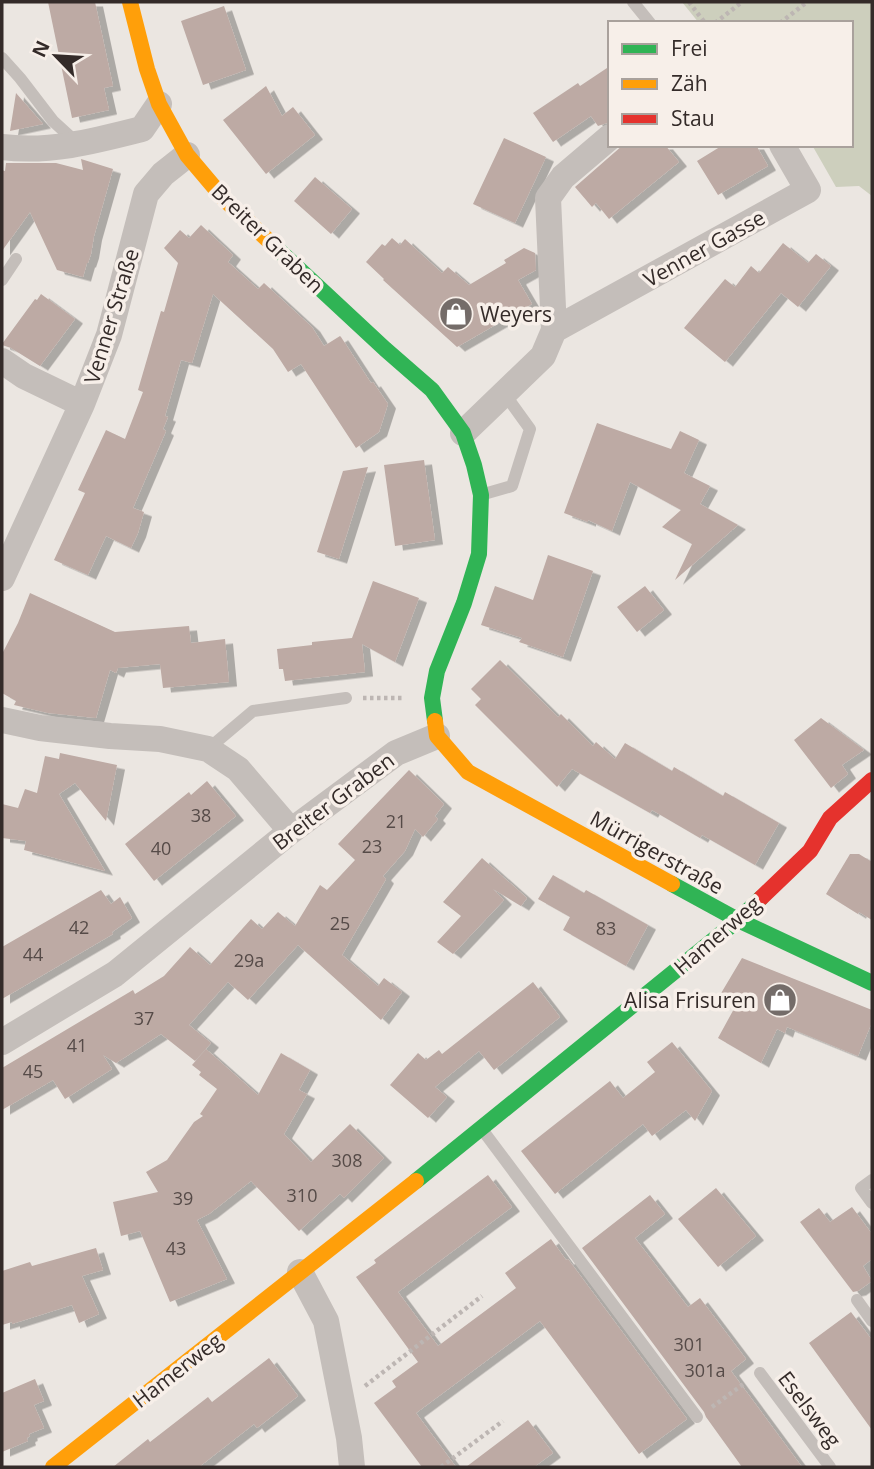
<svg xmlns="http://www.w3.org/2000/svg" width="874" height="1469" font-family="'Open Sans',sans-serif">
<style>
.green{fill:#cdcfbd}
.building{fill:#bdaaa4;filter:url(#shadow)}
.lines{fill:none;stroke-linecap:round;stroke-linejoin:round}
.path{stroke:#bdb6b3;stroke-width:4.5;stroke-dasharray:3.5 3.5;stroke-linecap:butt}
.lane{stroke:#c4beba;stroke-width:12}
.street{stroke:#c4beba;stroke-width:26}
.fast{stroke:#30b455;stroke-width:16}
.slow{stroke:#ff9f0a;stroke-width:16}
.jam{stroke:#e5322d;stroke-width:16}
.labels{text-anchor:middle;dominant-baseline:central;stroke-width:7;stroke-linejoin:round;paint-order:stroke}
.number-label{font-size:18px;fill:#564b48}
.street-label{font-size:21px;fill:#342b29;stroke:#f7efe9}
.poi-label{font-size:21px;fill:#342b29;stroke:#f7efe9;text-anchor:start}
</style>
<defs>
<filter id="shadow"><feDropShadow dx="8" dy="4.5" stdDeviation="0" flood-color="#0004"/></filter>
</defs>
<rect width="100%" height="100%" fill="#ebe6e1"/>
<path class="green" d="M682 2H872V196L859 186 836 187 812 145H851V23H699Z"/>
<path class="building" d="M48 2H95L113 86 104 88 109 110 72 118Z
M224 6 246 70 203 85 181 21Z
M610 66V122L598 126 591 116 553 142 533 113 578 83 580 86Z
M266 86 282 116 293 107 315 135 266 174 223 120Z
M16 93 43 124 10 131Z
M504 138 546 157 515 223 473 204Z
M623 145H665L679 162 609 219 596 203 592 207 575 187Z
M723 145H756L768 166 718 195 697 161Z
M81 159 113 169 94 236 91 254 88 263H87L83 277 57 270 30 212 2 251V170L5 171 6 163H56L83 170Z
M315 177 352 209 331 234 294 201Z
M201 225 233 255 228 262 258 289 264 283 312 327 324 346 340 336 341 337 371 383 373 382 388 404 379 432 356 448 301 364 288 372 273 349 213 294 192 363 181 360 165 416 168 417 163 429 166 431 133 508 144 512 138 533 131 548 106 536 88 575 54 560 85 493 78 490 106 430 125 439 143 392 138 390 161 311 164 312 178 263 164 248 180 230 189 238Z
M392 238 400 245 405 239 442 273 448 267 469 285 506 263 504 260 524 248 535 253 536 270 518 280 532 304 457 347 383 280 384 279 366 262 382 244 385 246Z
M783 243 808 263 816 254 831 266 798 307 781 293 725 362 684 328 725 279 735 287 751 266 759 273Z
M41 294 75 319 40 366 11 348 2 345V344L35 299 37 300Z
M597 423 671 449 680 431 699 440 684 473 710 486 700 504 738 525 675 580 692 544 662 527 681 510 630 482 612 531 588 520V522L564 513Z
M424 460 435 540 395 546 384 465Z
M368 467 339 559 317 552 343 471Z
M548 555 593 571 563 657 519 642 522 638 481 625 495 586 533 600Z
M373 581 419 598 395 662 362 644 365 672 285 681 283 669H279L277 649 312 645V642L352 638Z
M645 586 664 610 637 632 617 607Z
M30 593 115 632 189 626 191 643 225 639 229 682 163 688 160 664 118 668 116 673 110 670 96 718 48 713 14 705 16 701 2 693V654L18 623Z
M500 660 558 717 561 714 593 746 596 742 615 759 625 743 672 771 674 767 723 796 725 792 779 823 755 865 702 835 700 838 652 810 650 813 572 769 557 787 475 705 481 699 471 689Z
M821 718 864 750 842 765 848 774 831 788 794 740Z
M60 753 117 765 106 821 75 783 59 794 105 871 24 850 26 841 2 838V804L18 808 25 789 37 793 45 756 59 759Z
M409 770 444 804 435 816 438 819 423 837 415 829 405 851 383 876 386 879 342 955 378 986 384 978 402 992 381 1020 298 945 248 1000 228 982 189 1025 211 1043 195 1061 161 1034 116 1063 103 1055 112 1069 65 1099 53 1080 2 1110V1068L133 990 135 994 164 976 190 947 210 965 251 919 262 929 278 912 295 926 320 885 327 890 355 860 338 844Z
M207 781 236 816 154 881 125 844 189 792 191 795Z
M850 854H859L872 862V920L859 912 858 914 826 894Z
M482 858 527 898 521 906 493 889 504 900 453 954 437 942 461 916 443 902Z
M553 875 584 893 586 890 648 925 626 966 563 930 570 917 538 899Z
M101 890 111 904 120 897 132 918 112 932 113 934 2 999V947Z
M742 958 872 1010V1022L858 1056 787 1027 785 1033 777 1029 761 1063 718 1038 735 1007 717 1000Z
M533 982 560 1017 494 1070 479 1051 435 1087 447 1097 428 1118 390 1085 418 1053 426 1060 439 1050 442 1054Z
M672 1042 712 1091 695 1121 686 1110 652 1136 643 1124 555 1194 521 1151 610 1081 623 1098 655 1072 647 1062Z
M206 1049 258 1095 281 1053 310 1070 299 1090 307 1094 284 1134 311 1162 350 1124 384 1158 344 1198 340 1194 299 1231 251 1181 209 1214 197 1220 227 1279 170 1302 140 1231 121 1236 113 1202 158 1192 146 1172 167 1160 194 1122 203 1116 200 1114 217 1089 199 1075 201 1072 192 1065Z
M488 1175 512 1207 398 1292 438 1346 516 1288 505 1273 551 1239 566 1260 568 1259 687 1419 639 1454 540 1321 416 1413 456 1467H422L374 1403 396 1387 392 1381 418 1362 356 1277 376 1263 374 1260Z
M716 1188 756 1236 718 1267 678 1219Z
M650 1195 665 1214 635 1238 688 1307 700 1298 746 1359 731 1371 802 1467H742L706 1417 704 1412 582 1248Z
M852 1207 872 1234V1259L863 1266 872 1281 858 1291 853 1292 800 1222 819 1208 830 1222Z
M96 1248 103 1270 82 1276 99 1314 79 1323 72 1305 12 1324V1322L2 1325V1271L30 1262 32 1266Z
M851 1312 872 1340V1430L809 1343Z
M269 1358 298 1396 257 1428 254 1424 199 1467H113L148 1439 150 1442 208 1397 212 1402Z
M35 1379 44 1401 34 1405 44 1428 29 1434 30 1436 27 1438 28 1441 2 1452V1393Z
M528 1420 553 1453 534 1467H466Z"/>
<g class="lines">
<path class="path" d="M689 2 705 23
M715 23 742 2
M780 23 807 2
M363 698H403
M365 1386 482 1296
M712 1407 745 1383
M441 1467 503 1421"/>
<path class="lane" d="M633 2 650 23
M2 58 20 78 53 121 76 142
M2 280 16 259
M484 494 512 486 530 429 504 393
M208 749 253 711 346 698
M484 1132 697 1417
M872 1180 861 1188 872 1203
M857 1300 872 1321
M760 1373 830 1467"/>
<path class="street" d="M2 147C50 153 95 141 142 129L159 104
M554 330 808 190 782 145
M2 361 24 376 82 404
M463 433 543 356 554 330 548 198 563 177 610 137
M2 578 82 404 109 335 146 194 163 174 187 155
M2 720 40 728 110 736 160 739 208 749 238 769 291 831
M2 1042 115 974 291 831 396 753 437 736
M300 1272 326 1321 349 1438 352 1467"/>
<path class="fast" d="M271 243 385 349 432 390 463 433 474 465 481 495 479 554 464 603 437 671 432 698 435 721
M672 884 738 920 872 983
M416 1181 738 920 761 898"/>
<path class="slow" d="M130 2 147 69 159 104 187 155 225 200 271 243
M435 721 437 736 468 772 672 884
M53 1467 416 1181"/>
<path class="jam" d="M761 898 810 851 830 818 872 780"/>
</g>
<defs>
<g id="shop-disc" transform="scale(1.75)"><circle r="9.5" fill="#746c69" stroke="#f7efe9"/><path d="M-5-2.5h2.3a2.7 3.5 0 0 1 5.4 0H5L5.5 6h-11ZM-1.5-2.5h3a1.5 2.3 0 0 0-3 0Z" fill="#fff"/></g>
</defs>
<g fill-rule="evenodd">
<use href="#shop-disc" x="456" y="314"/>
<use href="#shop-disc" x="780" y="1000"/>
</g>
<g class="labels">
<g class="number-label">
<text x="201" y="815">38</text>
<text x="396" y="821">21</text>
<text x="372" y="846">23</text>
<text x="161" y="848">40</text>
<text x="340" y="923">25</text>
<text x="79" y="927">42</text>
<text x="606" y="928">83</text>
<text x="33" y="954">44</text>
<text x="249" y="960">29a</text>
<text x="144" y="1018">37</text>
<text x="77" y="1045">41</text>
<text x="33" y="1071">45</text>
<text x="347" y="1160">308</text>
<text x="302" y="1195">310</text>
<text x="183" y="1198">39</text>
<text x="176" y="1248">43</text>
<text x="689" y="1344">301</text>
<text x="705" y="1370">301a</text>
</g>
<g class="street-label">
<text transform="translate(268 238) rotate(44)">Breiter Graben</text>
<text transform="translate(704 248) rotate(-29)">Venner Gasse</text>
<text transform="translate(111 316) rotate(-73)">Venner Straße</text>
<text transform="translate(333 801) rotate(-37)">Breiter Graben</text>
<text transform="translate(657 852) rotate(29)">Mürrigerstraße</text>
<text transform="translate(717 935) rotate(-41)">Hamerweg</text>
<text transform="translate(177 1370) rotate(-38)">Hamerweg</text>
<text transform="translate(810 1409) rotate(53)">Eselsweg</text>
</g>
<g class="poi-label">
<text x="480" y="314">Weyers</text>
<text x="756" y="1000" text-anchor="end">Alisa Frisuren</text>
</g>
</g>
<rect width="874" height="1469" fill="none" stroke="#342b29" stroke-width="7"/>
<rect x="608" y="21" width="245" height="126" fill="#f7efe9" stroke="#a9a19c" stroke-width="2"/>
<rect x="622" y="44" width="35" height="10" fill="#30b455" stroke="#a9a19c" stroke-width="2"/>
<text x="671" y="56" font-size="21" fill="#342b29">Frei</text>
<rect x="622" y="79" width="35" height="10" fill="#ff9f0a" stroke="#a9a19c" stroke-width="2"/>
<text x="671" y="91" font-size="21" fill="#342b29">Zäh</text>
<rect x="622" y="114" width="35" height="10" fill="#e5322d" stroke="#a9a19c" stroke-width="2"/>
<text x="671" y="126" font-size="21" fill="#342b29">Stau</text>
<g transform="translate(56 56) rotate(295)" stroke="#f7efe9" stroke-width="5" paint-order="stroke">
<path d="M0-5L12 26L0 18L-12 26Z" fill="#342b29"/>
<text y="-10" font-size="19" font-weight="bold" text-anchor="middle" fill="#342b29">N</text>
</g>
</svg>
